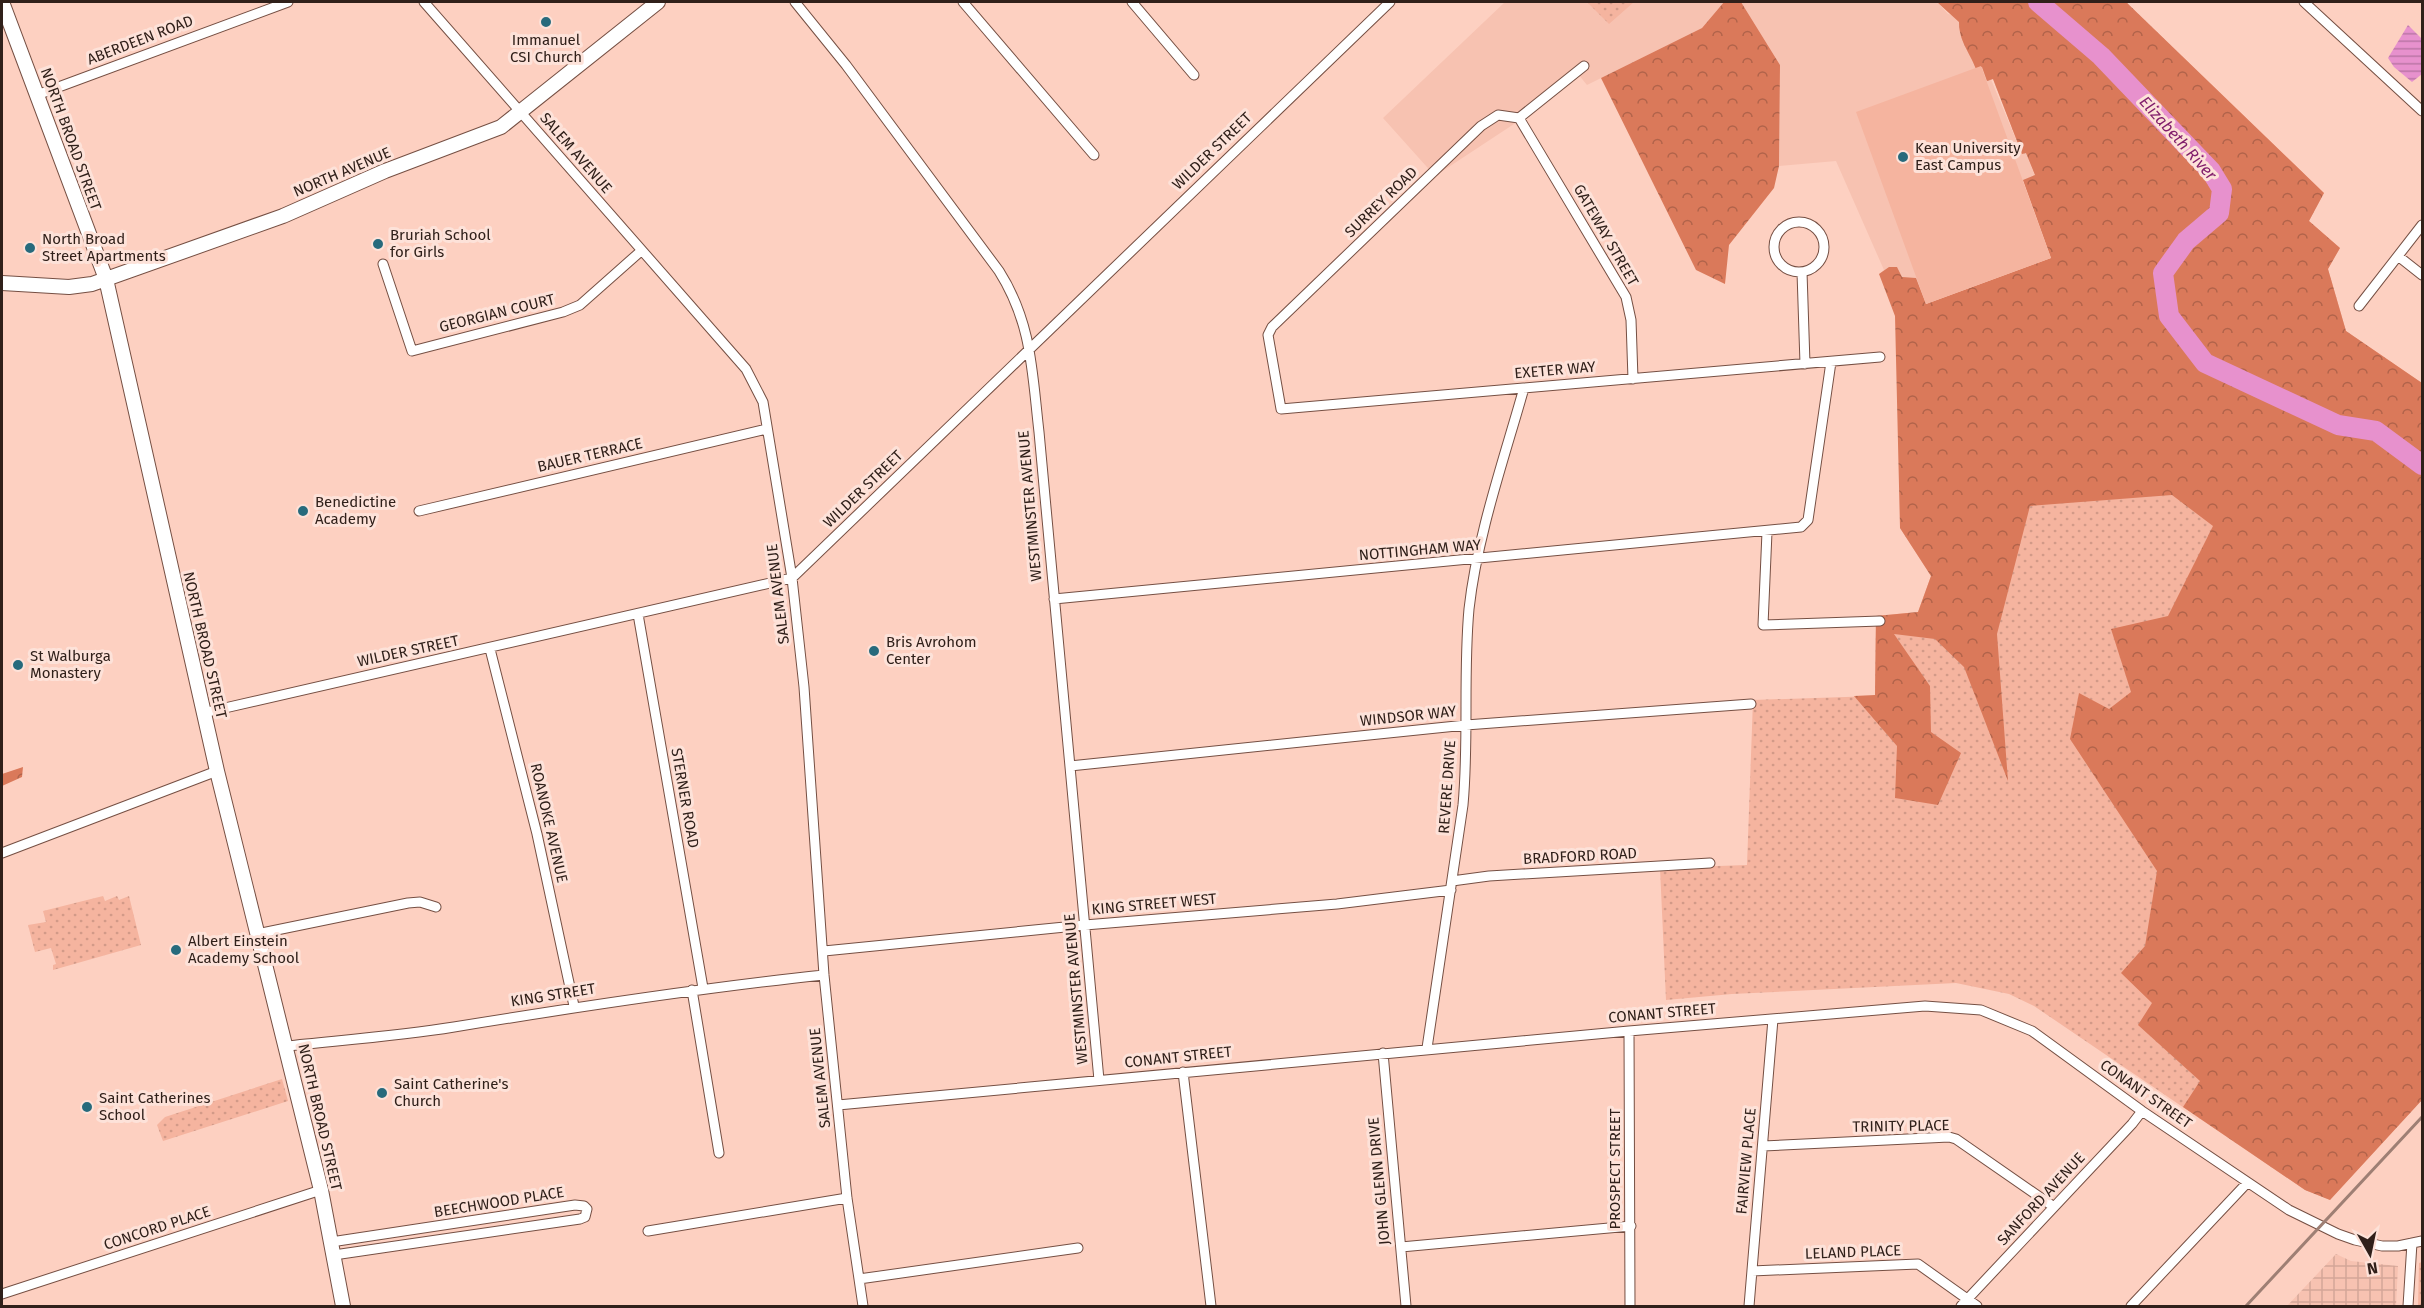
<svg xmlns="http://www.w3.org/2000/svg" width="2424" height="1308" font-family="'Fira Sans',sans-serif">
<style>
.built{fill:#f7c2b1}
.industrial{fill:url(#industrial-grid)}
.grass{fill:url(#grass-dots)}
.forest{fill:url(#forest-crowns)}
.pitch{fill:#f5b49f}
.water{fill:url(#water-rules)}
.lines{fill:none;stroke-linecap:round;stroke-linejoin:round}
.river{stroke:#e791cd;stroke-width:20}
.minor-casing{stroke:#754f43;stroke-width:11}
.secondary-casing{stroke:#754f43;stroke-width:16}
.minor{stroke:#fff;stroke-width:9}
.secondary{stroke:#fff;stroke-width:14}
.rail{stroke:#9e7f74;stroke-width:3}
.poi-dot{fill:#276a7c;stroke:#fde2d9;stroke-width:2}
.labels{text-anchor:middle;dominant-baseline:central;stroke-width:6;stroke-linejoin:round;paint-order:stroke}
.street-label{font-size:15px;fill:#30201a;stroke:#fde2d9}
.poi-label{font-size:15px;fill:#30201a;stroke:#fde2d9;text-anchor:start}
.water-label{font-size:16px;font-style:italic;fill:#821e6c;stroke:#fde2d9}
</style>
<defs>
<pattern id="industrial-grid" width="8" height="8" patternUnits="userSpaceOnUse" patternTransform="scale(1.5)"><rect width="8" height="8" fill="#f7c2b1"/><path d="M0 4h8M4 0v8" fill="none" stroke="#d4a698"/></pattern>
<pattern id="grass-dots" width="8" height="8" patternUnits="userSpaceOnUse" patternTransform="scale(1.5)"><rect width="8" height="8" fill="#f5b49f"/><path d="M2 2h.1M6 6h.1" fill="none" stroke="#d29a88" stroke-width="1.8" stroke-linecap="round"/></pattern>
<pattern id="forest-crowns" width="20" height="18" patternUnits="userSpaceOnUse" patternTransform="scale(1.5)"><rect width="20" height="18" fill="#da795a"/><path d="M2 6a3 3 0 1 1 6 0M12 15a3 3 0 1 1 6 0" fill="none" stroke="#b1634a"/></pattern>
<pattern id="water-rules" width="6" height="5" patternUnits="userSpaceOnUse" patternTransform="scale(1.5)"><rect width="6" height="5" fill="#e791cd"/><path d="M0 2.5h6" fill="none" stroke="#bc76a6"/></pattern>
</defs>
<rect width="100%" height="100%" fill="#fdd0c1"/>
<path class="built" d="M1505 2H1724L1702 28 1587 85 1578 74 1517 122 1435 176 1383 118Z
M1741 2H1937L1948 14 1965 17 2022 154 2026 153 2035 176 2023 180 1926 304 1879 274 1884 270 1836 161 1779 166 1780 65Z"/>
<path class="industrial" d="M2336 1254 2351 1261 2398 1266 2396 1306H2287Z"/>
<path class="grass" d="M1587 2H1634L1609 24Z
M1937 2H2126L2324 193 2309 221 2340 248 2328 269 2346 331 2422 383V1100L2330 1200 2305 1190 2034 1006 2009 994 1956 983 1732 994 1666 1000 1660 868 1747 865 1753 700 1875 696 1876 616 1918 612 1931 576 1900 528 2051 258 2023 180 2035 175 2026 153 2022 154 1993 79 1987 81 1982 67 1976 69C1969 51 1959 41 1959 22Z
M103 896 105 901 117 896 119 900 129 896 141 945 53 970V965L56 964 51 948 35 952 28 925 46 922 43 911Z
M282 1079 288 1101 163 1141 157 1125 165 1117Z
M2422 1262V1306H2418L2419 1263Z"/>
<path class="forest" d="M1724 2H1741L1780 65 1779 166 1774 188 1729 245 1725 284 1696 270 1601 78 1702 28Z
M1937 2H2126L2324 193 2309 221 2340 248 2328 269 2346 331 2422 383V1100L2330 1200 2305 1190 2183 1107 2200 1081 2138 1025 2152 1003 2121 973 2145 946 2157 871 2070 739 2079 693 2109 709 2131 692 2111 629 2168 616 2213 526 2172 495 2030 506 1997 634 2008 781 1964 667 1935 639 1894 634 1930 686 1931 732 1961 753 1938 805 1895 798 1897 746 1854 696 1875 695 1876 616 1918 612 1931 576 1900 528 1895 316 1879 274 1889 267H1897L1902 277 1916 278 1926 304 2051 258 2023 180 2035 175 2026 153 2022 154 1993 79 1987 81 1982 67 1976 69C1969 51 1959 41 1959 22Z
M23 767 22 777 2 786V774Z"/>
<path class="pitch" d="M1981 66 2051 258 1926 304 1856 112Z"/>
<path class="water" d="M2408 25 2422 39V74L2412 82 2394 67 2388 58Z"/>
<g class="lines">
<path class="river" d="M2038 2 2101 56 2211 171 2222 189 2219 213 2186 241 2163 273 2169 316 2205 363 2338 425 2376 431 2422 465"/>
<g class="minor-casing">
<path id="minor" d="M424 2 746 369 763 402 792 578 804 687 824 975 847 1198 863 1306
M795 2 846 65 999 271C1032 323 1032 372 1039 432L1099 1080
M963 2 1094 155
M1132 2 1194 75
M2304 2 2422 111
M1584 66 1519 118 1498 115 1481 126 1272 327 1268 335 1281 409 1880 357
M37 95 288 2
M1519 118 1626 297 1631 320 1633 379
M1774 247a25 25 0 1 1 50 0a25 25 0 1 1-50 0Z
M2398 256 2422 275
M383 264 412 351 563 312 580 305 641 251
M1802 272 1805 364
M2359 306 2422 225
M419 511 767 429
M1767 532 1763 625 1880 621
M1054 599 1801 527 1808 520 1831 362
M638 614 703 988
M490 649 537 834 574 1006
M203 713 792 578 1390 2
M1070 766 1466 725 1751 704
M2 853 217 771
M1452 881 1489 876 1710 863
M257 934 408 903 420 902 436 907
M824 951 1085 925 1337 904 1451 890
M692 990 719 1153
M1629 1031 1630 1306
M286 1046C342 1040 399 1036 454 1027 577 1007 700 988 824 975
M1427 1048 1463 805C1469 740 1463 674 1469 609 1477 536 1504 459 1524 388
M1383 1053 1406 1306
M1183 1072 1211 1306
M838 1105 1629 1031 1925 1006 1981 1010 2032 1031 2142 1111 2289 1210 2338 1234 2355 1240 2382 1246H2398L2422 1241
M1763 1146 1949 1137 1956 1139 2054 1207
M648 1231 847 1198
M331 1242 575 1205 584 1206 587 1209 585 1217 580 1219 334 1255
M1401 1247 1631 1226
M1752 1271 1918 1264 1977 1306
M859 1279 1078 1248
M2 1294 321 1190
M1749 1306 1773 1019
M1961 1306 2132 1124 2142 1111
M2131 1306 2247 1183
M2408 1306 2412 1243"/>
</g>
<g class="secondary-casing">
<path id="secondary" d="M2 2 106 279 217 771 321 1190 343 1306
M2 283 69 287 92 284 283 216 385 171 501 127 658 2"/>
</g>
<use href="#minor" class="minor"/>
<use href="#secondary" class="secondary"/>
<path class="rail" d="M2246 1306 2422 1117"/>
</g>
<g class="poi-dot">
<circle cx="546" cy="22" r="6"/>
<circle cx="1903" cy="157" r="6"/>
<circle cx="378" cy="244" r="6"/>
<circle cx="30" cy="248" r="6"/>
<circle cx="303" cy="511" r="6"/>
<circle cx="874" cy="651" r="6"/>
<circle cx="18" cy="665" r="6"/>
<circle cx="176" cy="950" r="6"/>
<circle cx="382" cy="1093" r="6"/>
<circle cx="87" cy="1107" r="6"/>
</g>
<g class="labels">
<g class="street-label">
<text transform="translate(140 40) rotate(-21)">ABERDEEN ROAD</text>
<text transform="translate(71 139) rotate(70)">NORTH BROAD STREET</text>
<text transform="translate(1212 151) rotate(-44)">WILDER STREET</text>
<text transform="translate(576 153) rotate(49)">SALEM AVENUE</text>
<text transform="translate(342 172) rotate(-23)">NORTH AVENUE</text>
<text transform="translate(1381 202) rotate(-44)">SURREY ROAD</text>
<text transform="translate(1606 235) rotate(60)">GATEWAY STREET</text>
<text transform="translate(497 313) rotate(-14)">GEORGIAN COURT</text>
<text transform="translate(1555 370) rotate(-5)">EXETER WAY</text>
<text transform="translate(590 455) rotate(-13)">BAUER TERRACE</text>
<text transform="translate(863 489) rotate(-44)">WILDER STREET</text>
<text transform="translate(1030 506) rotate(-95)">WESTMINSTER AVENUE</text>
<text transform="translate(1420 550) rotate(-5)">NOTTINGHAM WAY</text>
<text transform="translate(778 594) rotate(-97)">SALEM AVENUE</text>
<text transform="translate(205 645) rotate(77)">NORTH BROAD STREET</text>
<text transform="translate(408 651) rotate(-12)">WILDER STREET</text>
<text transform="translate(1408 716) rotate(-6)">WINDSOR WAY</text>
<text transform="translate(1447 787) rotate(-86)">REVERE DRIVE</text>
<text transform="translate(685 798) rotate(80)">STERNER ROAD</text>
<text transform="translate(549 823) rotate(77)">ROANOKE AVENUE</text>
<text transform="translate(1580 856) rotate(-3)">BRADFORD ROAD</text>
<text transform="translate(1154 904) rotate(-5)">KING STREET WEST</text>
<text transform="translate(1076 989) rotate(-95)">WESTMINSTER AVENUE</text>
<text transform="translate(553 995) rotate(-9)">KING STREET</text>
<text transform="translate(1662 1013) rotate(-5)">CONANT STREET</text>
<text transform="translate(1178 1057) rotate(-6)">CONANT STREET</text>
<text transform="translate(820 1078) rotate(-96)">SALEM AVENUE</text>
<text transform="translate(2146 1094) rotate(35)">CONANT STREET</text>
<text transform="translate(320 1117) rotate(77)">NORTH BROAD STREET</text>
<text transform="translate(1901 1126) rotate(-1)">TRINITY PLACE</text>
<text transform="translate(1746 1161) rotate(-85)">FAIRVIEW PLACE</text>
<text transform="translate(1615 1169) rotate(-90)">PROSPECT STREET</text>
<text transform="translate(1379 1181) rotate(-95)">JOHN GLENN DRIVE</text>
<text transform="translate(2041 1199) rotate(-47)">SANFORD AVENUE</text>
<text transform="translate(499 1202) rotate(-9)">BEECHWOOD PLACE</text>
<text transform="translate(157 1228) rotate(-18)">CONCORD PLACE</text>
<text transform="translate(1853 1252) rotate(-2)">LELAND PLACE</text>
</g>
<g class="poi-label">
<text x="546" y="40" text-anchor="middle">Immanuel<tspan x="546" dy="17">CSI Church</tspan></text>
<text x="1915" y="148">Kean University<tspan x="1915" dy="17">East Campus</tspan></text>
<text x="390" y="235">Bruriah School<tspan x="390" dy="17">for Girls</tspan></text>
<text x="42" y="239">North Broad<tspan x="42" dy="17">Street Apartments</tspan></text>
<text x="315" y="502">Benedictine<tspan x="315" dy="17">Academy</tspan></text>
<text x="886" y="642">Bris Avrohom<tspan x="886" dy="17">Center</tspan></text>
<text x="30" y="656">St Walburga<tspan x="30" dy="17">Monastery</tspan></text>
<text x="188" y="941">Albert Einstein<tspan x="188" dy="17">Academy School</tspan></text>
<text x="394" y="1084">Saint Catherine's<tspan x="394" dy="17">Church</tspan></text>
<text x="99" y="1098">Saint Catherines<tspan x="99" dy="17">School</tspan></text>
</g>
<g class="water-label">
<text transform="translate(2178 138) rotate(48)">Elizabeth River</text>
</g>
</g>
<rect width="2424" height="1308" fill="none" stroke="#30201a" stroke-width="6"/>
<g transform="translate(2370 1254) rotate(171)" stroke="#fde2d9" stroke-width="4.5" paint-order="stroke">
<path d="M0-4.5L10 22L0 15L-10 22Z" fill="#30201a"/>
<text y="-9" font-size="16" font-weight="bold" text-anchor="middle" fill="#30201a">N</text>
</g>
</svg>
